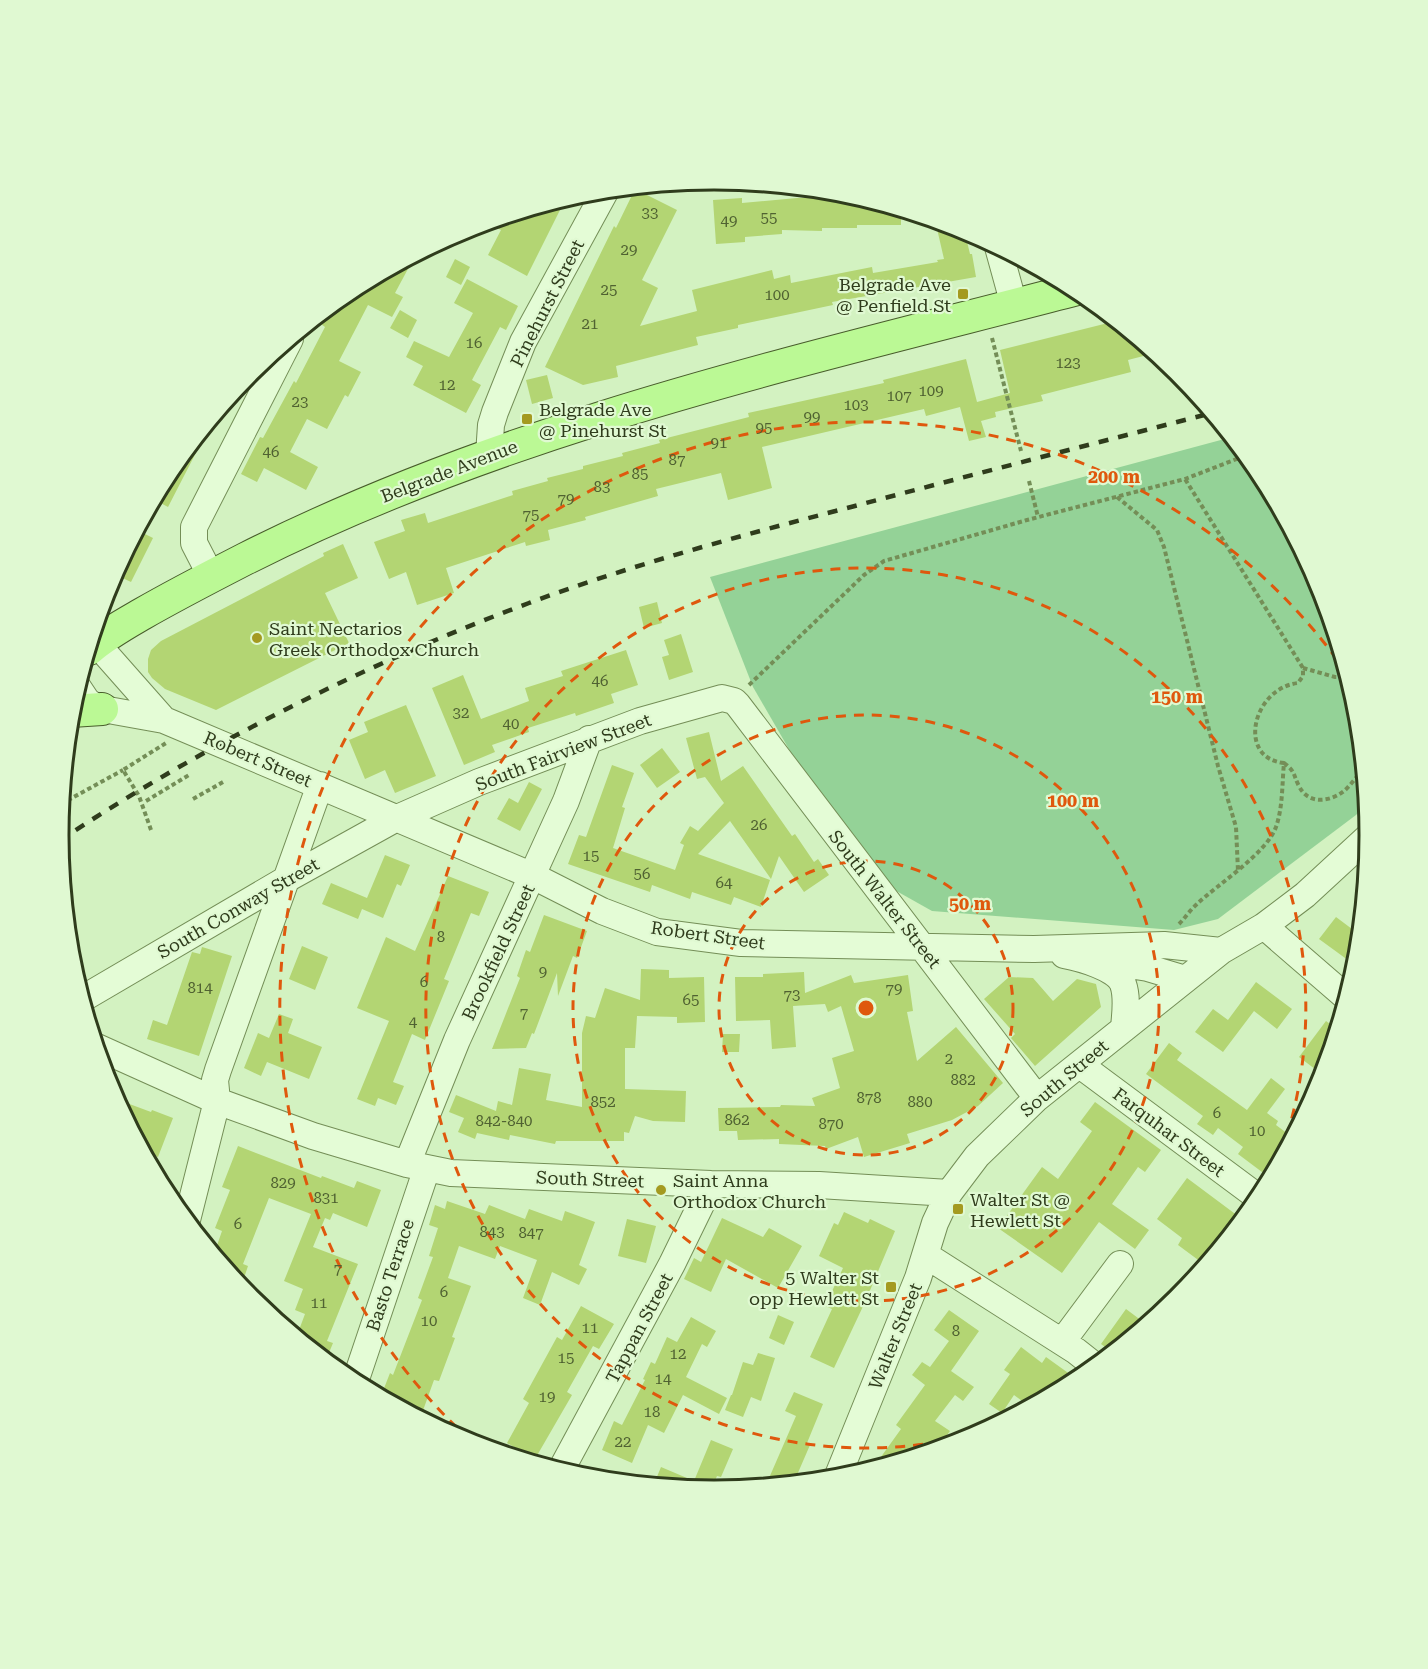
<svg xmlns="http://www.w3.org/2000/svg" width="1428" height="1669" font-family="'Roboto Serif',serif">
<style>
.green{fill:#94d297}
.building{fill:#b3d573}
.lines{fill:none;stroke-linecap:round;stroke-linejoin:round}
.minor-casing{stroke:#748e57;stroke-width:28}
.major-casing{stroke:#485c2b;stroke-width:34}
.path{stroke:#748e57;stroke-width:4;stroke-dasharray:4.5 3;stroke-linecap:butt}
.minor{stroke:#e4fcd6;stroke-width:26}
.major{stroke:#bbf995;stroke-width:32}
.rail{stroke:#2f3c1c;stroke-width:4.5;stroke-dasharray:10 10;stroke-linecap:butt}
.ring{fill:none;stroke:#df580d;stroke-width:3;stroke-dasharray:10 8}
.poi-dot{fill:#a49a20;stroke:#e0f9d2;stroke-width:2}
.labels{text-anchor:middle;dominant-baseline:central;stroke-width:4.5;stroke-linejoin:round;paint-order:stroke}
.number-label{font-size:15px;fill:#506232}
.poi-label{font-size:18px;fill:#2f3c1c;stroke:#e0f9d2;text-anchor:start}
.street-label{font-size:18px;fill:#2f3c1c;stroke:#e0f9d2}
.rim{fill:none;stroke:#2f3c1c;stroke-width:3}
.centre{fill:#df580d;stroke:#e0f9d2;stroke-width:3}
.ring-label{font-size:18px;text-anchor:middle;font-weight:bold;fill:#df580d;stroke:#e0f9d2;stroke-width:4.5;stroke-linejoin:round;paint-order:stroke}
</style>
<rect width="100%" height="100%" fill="#d3f2c1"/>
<path class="green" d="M1232 437 1259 471 1320 584 1357 707 1366 804 1356 815 1218 919 1174 930 932 911 868 875 812 789 753 687 710 577Z"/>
<path class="building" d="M635 189 677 210 642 280 658 288 640 326 697 311 692 290 772 270 774 279 790 275 791 283 872 267 873 273 938 262 937 260 944 259 935 220 964 229 970 254H972L976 277 832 302 833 305 738 325V328L696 337 698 345 616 366 618 377 583 385 545 367 614 226 616 228Z
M564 198H566L527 276 488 255 501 230 497 228 503 217Z
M742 198V203L797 198H863L901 209V225H857V228H822V231L782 230V234L745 237V242L716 244 713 200Z
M416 254 395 293 403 297 392 317 368 305 339 361 361 372 348 397 345 395 327 429 307 419 290 452 318 467 306 490 264 468 257 482 241 474 260 437 263 438 294 381 296 383 325 327 321 324 331 305 350 289Z
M455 259 470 267 461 285 446 277Z
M467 279 518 306 506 330 500 327 472 380 481 385 466 413 413 385 423 366 406 357 414 341 449 357 473 313 454 303Z
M400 310 417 320 408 338 390 328Z
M1116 321 1155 353 1128 360 1131 372 1041 395 1043 401 995 412 996 417 981 421 986 437 969 441 960 407 926 416 924 409 762 447 772 488 728 500 721 473 656 489 658 496 585 517 586 520 548 530 550 540 526 546 525 542 446 568 454 593 417 605 406 572 389 579 374 542 405 531 401 520 425 513 428 523 513 495 512 491 548 481 547 478 583 469V466L623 456 622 453 660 443 659 440 749 417 748 413 884 383 883 380 966 359 977 402 1010 393 1000 350Z
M547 375 553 398 532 404 526 380Z
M196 437 202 441 168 507 153 499 169 470Z
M137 530 153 538 131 582 114 574Z
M343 544 358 578 325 593 349 643 216 710 165 689 152 678 148 672V659L151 650 161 641 324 556 323 553Z
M657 602 662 623 644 628 639 607Z
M681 634 693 672 669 680 662 657 669 655 664 640Z
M626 650 638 685 611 694 614 703 576 716 575 713 528 728 529 732 492 745 495 752 464 765 432 688 463 675 481 719 529 701 525 688 563 676 561 671Z
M406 705 436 776 395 793 385 770 365 779 349 740 368 732 364 722Z
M709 732 721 781 743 766 792 836 795 834 814 862 818 859 829 875 804 892 779 856 771 879 730 821 698 854 770 880 761 907 734 897 731 905 692 892 690 899 652 885 650 892 568 864 579 835 586 837 612 765 634 773 622 807 625 808 613 848 675 870 684 845 680 843 690 826 698 831 724 803 705 777 697 779 686 738Z
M662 748 680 772 657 788 640 765Z
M529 782 542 789 520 831 497 819 509 798 518 803Z
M385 855 410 865 401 886 397 884 383 918 362 909 358 919 322 904 331 883 367 898Z
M448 876 489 892 479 916 471 913 444 979 449 981 425 1040 412 1034 393 1082 404 1086 396 1105 378 1098 375 1106 357 1099 389 1021 357 1008 386 937 415 951Z
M544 915 587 931 577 958 573 956 558 996 557 973 534 1034 532 1033 526 1048 492 1049 520 978 517 976 526 950 530 952Z
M1336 917 1360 935 1356 966 1319 939Z
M302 946 328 957 315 990 289 979Z
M202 947 232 956 199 1056 147 1039 153 1020 167 1025 192 952 200 954Z
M641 969 669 970V978L704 977 705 1022 677 1023V1017L637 1016 635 1048H625V1089L686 1091 685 1122 653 1121 635 1116 629 1133 624 1132V1141H556L555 1144 510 1135 509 1140 477 1133 475 1139 458 1132 464 1118 449 1112 456 1095 496 1111 498 1101 512 1105 519 1068 551 1074 546 1100 582 1107V1033L586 1016 595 1018 605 988 640 1000Z
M804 972 805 993 851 975 854 983 908 975 913 1011 907 1012 917 1061 956 1027 1003 1083 978 1106 952 1120 907 1134 910 1143 864 1157 858 1137 826 1149 825 1146 779 1144V1139L738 1140 737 1131H719L718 1108 780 1107 781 1105 815 1106 812 1098 840 1088 832 1058 854 1051 841 1006 828 1012 825 1004 793 1006 796 1047 772 1049 770 1020 736 1021 735 977H763V974Z
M1009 977 1033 978 1053 1001 1077 979 1096 984 1101 1007 1035 1066 1011 1038 1015 1034 984 999Z
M1256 982 1292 1009 1277 1029 1254 1011 1223 1052 1195 1032 1213 1009 1228 1020Z
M279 1014 293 1019 288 1033 322 1047 309 1079 267 1062 261 1076 244 1068 258 1033 269 1038Z
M1326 1021 1337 1029 1323 1075 1299 1057Z
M723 1034H740L739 1052H722Z
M1169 1043 1182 1053 1177 1060 1247 1110 1271 1078 1285 1089 1267 1113 1278 1121 1276 1125 1292 1137 1270 1178 1238 1154 1243 1147 1218 1128 1213 1135 1197 1124 1203 1116 1146 1074Z
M116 1099 151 1112 152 1110 173 1118 158 1157 144 1151Z
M1095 1102 1161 1150 1145 1172 1138 1167 1112 1204 1149 1230 1135 1249 1099 1222 1062 1273 998 1228 1042 1167 1058 1179 1092 1131 1080 1122Z
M238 1146 321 1178 322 1176 354 1188 357 1181 381 1190 367 1227 333 1213 330 1220 325 1218 313 1247 358 1264 327 1341 333 1343 326 1360 288 1329 290 1327 299 1330 305 1314 295 1310 303 1289 284 1281 311 1214 269 1198 243 1264 248 1266 241 1287 214 1254 222 1231 215 1228 230 1190 222 1187Z
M1187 1178 1242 1219 1205 1265 1178 1245 1182 1238 1157 1219Z
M447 1201 485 1214 489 1205 525 1219 529 1209 562 1221 565 1211 595 1222 579 1265 587 1269 579 1285 552 1272 540 1305 523 1298 537 1260 500 1246 495 1259 459 1246 448 1278 471 1286 452 1337 455 1338 439 1381 434 1380 421 1416 381 1396 390 1373 393 1375 422 1300 418 1298 433 1257 429 1256 438 1228 429 1225 435 1205 445 1209Z
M844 1212 868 1223 870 1219 895 1231 866 1300 834 1368 810 1357 832 1309 825 1306 843 1268 819 1256 834 1223 838 1225Z
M722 1218 763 1237 769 1228 802 1246 778 1288 726 1259 711 1292 684 1279 694 1258 701 1262Z
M627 1219 656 1226 646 1263 618 1256Z
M581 1306 614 1324 599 1349 593 1346 567 1392 572 1395 535 1459 507 1443 529 1403 523 1399 557 1337 562 1340Z
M1126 1309 1146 1324 1112 1352 1101 1344Z
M949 1310 979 1331 951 1371 974 1387 963 1401 955 1395 935 1421 950 1431 938 1448 873 1468 901 1429 896 1425 925 1385 912 1375 922 1362 930 1367 949 1341 934 1330Z
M778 1315 794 1322 784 1345 769 1338Z
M691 1317 716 1331 707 1347 702 1344 686 1377 727 1398 719 1414 683 1395 664 1433 648 1425 632 1463 602 1450 614 1421 622 1425 645 1380 643 1379 651 1362 655 1364 667 1337 677 1342Z
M1021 1347 1042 1363 1046 1357 1078 1380 1029 1406 1014 1395 1002 1413 989 1404 1010 1374 1004 1370Z
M758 1353 775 1358 761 1401 751 1397 743 1417 725 1410 731 1395H732L743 1362 753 1365Z
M794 1392 823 1404 807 1443 810 1445 794 1482 766 1485 796 1416 785 1411Z
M711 1440 733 1449 721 1477 717 1476 711 1490 654 1484 661 1467 694 1481Z"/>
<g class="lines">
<g class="minor-casing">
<path id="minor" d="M998 247 1014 305
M489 455 491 425 495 412 523 342 606 190
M211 576 194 543V527L290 339
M96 643 164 720
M77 686 87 701 97 708 164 720 533 876 602 911 657 932 741 943 1034 949 1164 945 1221 951
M1264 926 1346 997
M1064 955C1080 958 1117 968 1123 984 1128 998 1125 1014 1124 1028
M1097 960 1148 968 1185 979
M82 999 285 880 395 819 479 782 640 721 722 698 734 701 738 705 1037 1098
M97 1047 217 1101 313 1136 407 1164 451 1173 711 1184 819 1185 949 1193
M1080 1065 1259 1198
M407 1164 457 1040 566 801 589 739
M187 1220 217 1101 215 1080 218 1070 320 785
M927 1256 1076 1351 1095 1366
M1062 1342 1120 1264
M355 1382 427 1168
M561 1470 672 1264 711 1184
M837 1478 918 1278 935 1223 949 1193 977 1156 1037 1098 1221 951 1264 926 1305 895 1369 836"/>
</g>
<g class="major-casing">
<path id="major" d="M89 649C105 635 123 625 142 614 175 595 210 577 245 559 509 426 793 363 1077 289
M71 711 102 709"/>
</g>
<path class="path" d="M992 338 1021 451
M1029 481 1038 517
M1117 497 1157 530 1164 547 1218 766 1236 827 1238 871
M1303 668 1335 677H1348
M749 685 864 575 884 561 1027 520 1185 479 1247 455
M1284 763C1296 772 1293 775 1299 786 1308 805 1330 802 1344 791 1351 785 1357 776 1363 769
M193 799 223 782
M146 801 189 775 188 773
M61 804 123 770
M151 830 139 796 123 770 166 743
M1179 924C1185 918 1190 910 1197 904 1218 884 1266 854 1276 827 1283 807 1282 783 1284 763 1236 758 1253 688 1298 683L1303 676V668L1185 479"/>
<use href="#minor" class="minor"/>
<use href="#major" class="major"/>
<path class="rail" d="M59 841C206 744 365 664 529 603 634 564 743 535 851 507 971 475 1092 444 1212 413"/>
</g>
<g class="ring">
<circle cx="866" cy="1008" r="147"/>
<circle cx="866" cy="1008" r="293"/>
<path d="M976 1434A440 440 0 1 1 1278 1162"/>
<path d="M470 1440A586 586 0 1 1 1346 672"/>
</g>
<g class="poi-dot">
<rect x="957" y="288" width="12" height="12" rx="3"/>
<rect x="521" y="413" width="12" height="12" rx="3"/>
<circle cx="257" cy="638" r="6"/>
<circle cx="661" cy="1190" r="6"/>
<rect x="952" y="1203" width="12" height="12" rx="3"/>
<rect x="885" y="1281" width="12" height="12" rx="3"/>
</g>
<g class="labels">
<g class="number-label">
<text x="650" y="213">33</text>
<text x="769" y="218">55</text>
<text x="729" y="221">49</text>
<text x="629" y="250">29</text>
<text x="609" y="290">25</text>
<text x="777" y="295">100</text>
<text x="590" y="324">21</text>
<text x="474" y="343">16</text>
<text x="1068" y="363">123</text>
<text x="447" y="385">12</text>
<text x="931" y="391">109</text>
<text x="899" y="396">107</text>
<text x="300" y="402">23</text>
<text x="856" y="405">103</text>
<text x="812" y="417">99</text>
<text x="764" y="428">95</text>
<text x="719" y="443">91</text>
<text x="271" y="452">46</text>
<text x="677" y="460">87</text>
<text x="640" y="474">85</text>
<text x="602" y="487">83</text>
<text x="566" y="499">79</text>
<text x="531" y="515">75</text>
<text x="600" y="681">46</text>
<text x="461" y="713">32</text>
<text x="511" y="724">40</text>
<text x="759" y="825">26</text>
<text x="591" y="856">15</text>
<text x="642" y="874">56</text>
<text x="724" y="883">64</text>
<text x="441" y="937">8</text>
<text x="543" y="972">9</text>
<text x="424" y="982">6</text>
<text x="200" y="988">814</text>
<text x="894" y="989">79</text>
<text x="792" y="995">73</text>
<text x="691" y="1000">65</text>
<text x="524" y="1013">7</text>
<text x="413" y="1022">4</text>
<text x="949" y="1059">2</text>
<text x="963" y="1080">882</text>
<text x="869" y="1098">878</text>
<text x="603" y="1102">852</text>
<text x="920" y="1102">880</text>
<text x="1217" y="1113">6</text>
<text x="737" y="1120">862</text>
<text x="504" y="1121">842-840</text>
<text x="831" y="1124">870</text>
<text x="1257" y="1131">10</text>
<text x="283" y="1183">829</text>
<text x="326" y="1198">831</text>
<text x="238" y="1224">6</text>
<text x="492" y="1232">843</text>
<text x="531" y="1233">847</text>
<text x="338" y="1269">7</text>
<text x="444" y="1292">6</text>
<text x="319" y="1303">11</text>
<text x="429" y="1321">10</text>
<text x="590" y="1328">11</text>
<text x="956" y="1331">8</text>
<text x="678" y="1354">12</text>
<text x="566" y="1358">15</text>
<text x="663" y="1379">14</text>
<text x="547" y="1397">19</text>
<text x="652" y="1412">18</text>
<text x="623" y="1442">22</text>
</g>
<g class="poi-label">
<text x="951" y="284" text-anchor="end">Belgrade Ave<tspan x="951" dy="21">@ Penfield St</tspan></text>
<text x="539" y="409">Belgrade Ave<tspan x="539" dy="21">@ Pinehurst St</tspan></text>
<text x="269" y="628">Saint Nectarios<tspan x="269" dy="21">Greek Orthodox Church</tspan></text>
<text x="673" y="1180">Saint Anna<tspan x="673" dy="21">Orthodox Church</tspan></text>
<text x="970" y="1199">Walter St @<tspan x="970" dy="21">Hewlett St</tspan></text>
<text x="879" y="1277" text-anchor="end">5 Walter St<tspan x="879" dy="21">opp Hewlett St</tspan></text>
</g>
<g class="street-label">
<text transform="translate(547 303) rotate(-63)">Pinehurst Street</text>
<text transform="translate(449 471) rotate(-21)">Belgrade Avenue</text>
<text transform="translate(563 752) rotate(-21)">South Fairview Street</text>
<text transform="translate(258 759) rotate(23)">Robert Street</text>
<text transform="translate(885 899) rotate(52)">South Walter Street</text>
<text transform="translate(238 908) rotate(-30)">South Conway Street</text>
<text transform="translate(708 935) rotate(8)">Robert Street</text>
<text transform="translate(498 952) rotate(-65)">Brookfield Street</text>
<text transform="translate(1064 1078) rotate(-40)">South Street</text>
<text transform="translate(1169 1132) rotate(37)">Farquhar Street</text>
<text transform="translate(590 1179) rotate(2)">South Street</text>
<text transform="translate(390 1275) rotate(-72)">Basto Terrace</text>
<text transform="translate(639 1328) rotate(-62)">Tappan Street</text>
<text transform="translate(895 1336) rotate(-68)">Walter Street</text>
</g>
</g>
<path d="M0 0H1428V1669H0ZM69 835a645 645 0 1 1 1290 0a645 645 0 1 1-1290 0Z" fill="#e0f9d2" fill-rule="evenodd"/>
<path class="rim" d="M69 835a645 645 0 1 1 1290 0a645 645 0 1 1-1290 0Z"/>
<circle cx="866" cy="1008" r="9" class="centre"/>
<g class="ring-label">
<text x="1114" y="483">200 m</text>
<text x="1177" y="703">150 m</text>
<text x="1073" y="807">100 m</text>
<text x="970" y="910">50 m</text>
</g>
</svg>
